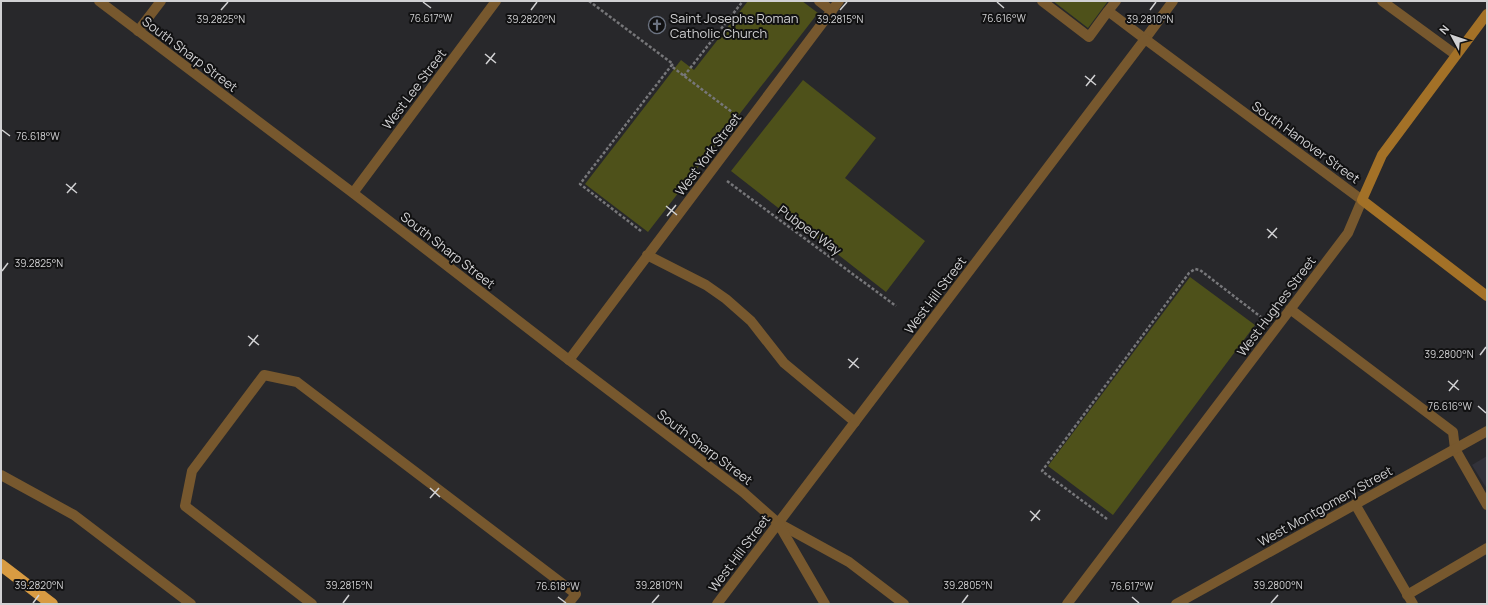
<svg xmlns="http://www.w3.org/2000/svg" width="1488" height="605" font-family="Manrope,sans-serif">
<style>
.built{fill:#32323a}
.green{fill:#4e511a}
.lines{fill:none;stroke-linecap:round;stroke-linejoin:round}
.path{stroke:#77777a;stroke-width:2.5;stroke-dasharray:3 2;stroke-linecap:butt}
.service{stroke:#77582e;stroke-width:10}
.pedestrian{stroke:#77582e;stroke-width:10}
.minor{stroke:#77582e;stroke-width:10}
.secondary{stroke:#a37127;stroke-width:10}
.motorway{stroke:#d89b42;stroke-width:12}
.ticks{fill:none;stroke:#d1d1d3;stroke-width:1.5}
.labels{text-anchor:middle;dominant-baseline:central;stroke-width:4;stroke-linejoin:round;paint-order:stroke}
.poi-label{font-size:13px;fill:#d1d1d3;stroke:#111112;text-anchor:start}
.street-label{font-size:13px;fill:#d1d1d3;stroke:#111112}
.ticks-label{font-size:10px;text-anchor:middle;fill:#d1d1d3;stroke:#111112;stroke-width:4;stroke-linejoin:round;paint-order:stroke}
</style>
<rect width="100%" height="100%" fill="#28282b"/>
<path class="built" d="M1487 456V489L1472 465Z"/>
<path class="green" d="M748 1H802L818 13 648 232 585 184 681 60 694 70Z
M1053 1H1108L1088 28Z
M803 80 876 138 845 178 925 241 886 292 731 171Z
M1190 277 1255 325 1113 515 1048 466Z"/>
<g class="lines">
<path class="path" d="M589 1 673 64 671 66 732 112
M684 76 743 1
M727 181 896 306
M641 231 580 184 671 66
M1107 519 1042 471 1189 273 1195 269 1200 270 1261 317"/>
<path class="service" d="M819 1 832 11
M1382 1 1456 55
M138 31 161 1
M647 255 706 285 726 299 751 321 784 363 855 422
M1290 309 1453 432 1455 449 1487 505
M569 360 839 1
M1 475 74 515 191 604
M778 523 849 562 904 604
M1407 595 1487 548
M312 604 185 506 192 471 264 375 297 382 576 594 568 604
M1067 604 1348 233 1362 200"/>
<path class="pedestrian" d="M1042 1 1089 37 1108 11
M1116 1 1108 11 1145 39 1173 1"/>
<path class="minor" d="M99 1 353 193 569 360 743 492 778 523 825 604
M353 193 496 1
M1355 504 1413 604
M717 604 1145 39 1362 200
M1176 604 1487 431"/>
<path class="secondary" d="M1487 14 1382 155 1362 200 1487 296"/>
<path class="motorway" d="M1 565 52 604"/>
</g>
<path class="ticks" d="M423 2 431 8M997 2 1004 8M221 10 228 2M531 10 537 2M840 10 847 2M1150 10 1156 2M485 54 496 63M486 64 495 53M1085 76 1096 85M1086 86 1095 75M2 130 10 136M66 184 77 193M67 193 76 183M666 206 677 215M667 216 676 205M1267 229 1277 238M1268 238 1277 228M2 271 8 263M248 336 259 345M249 346 258 335M1480 355 1486 347M848 359 859 368M849 368 858 358M1448 381 1459 390M1449 391 1458 380M1478 406 1486 413M430 488 440 497M430 498 439 488M1030 511 1040 520M1031 521 1040 510M558 597 566 603M1132 597 1139 603M33 603 39 595M343 603 349 595M652 603 659 595M962 603 968 595M1271 603 1278 595"/>
<defs>
<g id="church-ring" transform="scale(0.9)"><circle r="9.5" fill="#111112" stroke="#6b7280" stroke-width="1.5"/><path d="M-1.2-6h2.4v3.5h3.3v2.4h-3.3V6h-2.4V-.1h-3.3v-2.4h3.3Z" fill="#6b7280"/></g>
</defs>
<g fill-rule="evenodd">
<use href="#church-ring" x="657" y="25"/>
</g>
<g class="labels">
<g class="poi-label">
<text x="670" y="18">Saint Josephs Roman<tspan x="670" dy="15">Catholic Church</tspan></text>
</g>
<g class="street-label">
<text transform="translate(190 54) rotate(37)">South Sharp Street</text>
<text transform="translate(414 89) rotate(-53)">West Lee Street</text>
<text transform="translate(1306 142) rotate(36)">South Hanover Street</text>
<text transform="translate(708 154) rotate(-53)">West York Street</text>
<text transform="translate(810 230) rotate(36)">Pubped Way</text>
<text transform="translate(448 250) rotate(38)">South Sharp Street</text>
<text transform="translate(935 295) rotate(-53)">West Hill Street</text>
<text transform="translate(1276 306) rotate(-53)">West Hughes Street</text>
<text transform="translate(705 447) rotate(37)">South Sharp Street</text>
<text transform="translate(1325 506) rotate(-29)">West Montgomery Street</text>
<text transform="translate(739 553) rotate(-53)">West Hill Street</text>
</g>
</g>
<g class="ticks-label">
<text x="1004" y="22">76.616°W</text>
<text x="431" y="22">76.617°W</text>
<text x="221" y="23">39.2825°N</text>
<text x="531" y="23">39.2820°N</text>
<text x="840" y="23">39.2815°N</text>
<text x="1150" y="23">39.2810°N</text>
<text x="38" y="140">76.618°W</text>
<text x="39" y="267">39.2825°N</text>
<text x="1449" y="358">39.2800°N</text>
<text x="1450" y="410">76.616°W</text>
<text x="39" y="589">39.2820°N</text>
<text x="349" y="589">39.2815°N</text>
<text x="659" y="589">39.2810°N</text>
<text x="968" y="589">39.2805°N</text>
<text x="1278" y="589">39.2800°N</text>
<text x="558" y="590">76.618°W</text>
<text x="1132" y="590">76.617°W</text>
</g>
<rect width="1488" height="605" fill="none" stroke="#d1d1d3" stroke-width="4"/>
<g transform="translate(1452 36) rotate(310)" stroke="#111112" stroke-width="3" paint-order="stroke">
<path d="M0-3L7 15L0 10L-7 15Z" fill="#d1d1d3"/>
<text y="-6" font-size="11" font-weight="bold" text-anchor="middle" fill="#d1d1d3">N</text>
</g>
</svg>
